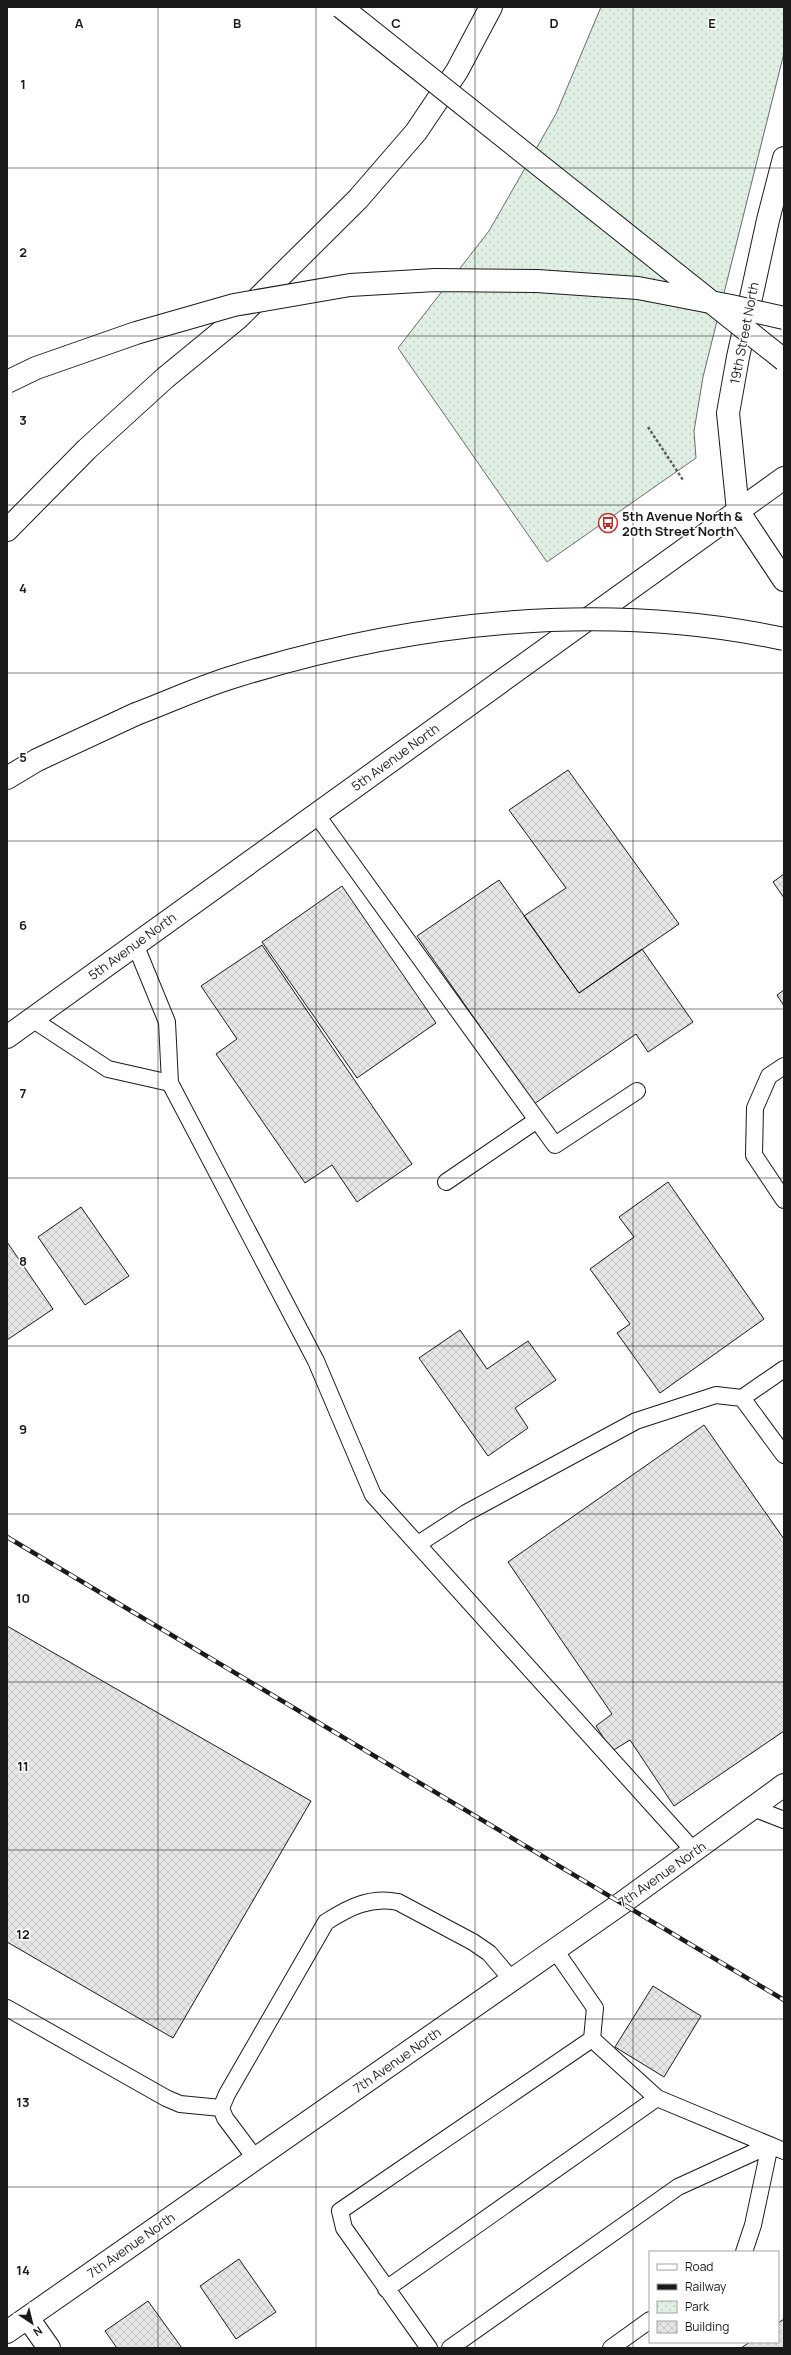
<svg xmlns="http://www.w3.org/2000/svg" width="791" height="2355" font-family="Manrope,sans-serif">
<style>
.park{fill:url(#park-dots);stroke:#6a6a6a}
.building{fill:url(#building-cross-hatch);stroke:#1a1a1a}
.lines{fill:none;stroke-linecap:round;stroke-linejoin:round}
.lane-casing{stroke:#1a1a1a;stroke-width:18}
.street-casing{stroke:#1a1a1a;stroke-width:24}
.secondary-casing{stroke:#1a1a1a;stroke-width:24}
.primary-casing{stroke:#1a1a1a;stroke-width:24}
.highway-casing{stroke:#1a1a1a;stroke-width:24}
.path{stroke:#5f5f5f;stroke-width:2.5;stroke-dasharray:3 2;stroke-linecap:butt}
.lane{stroke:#fff;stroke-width:16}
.street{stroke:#fff;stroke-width:22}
.secondary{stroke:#fff;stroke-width:22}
.primary{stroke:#fff;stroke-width:22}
.highway{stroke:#fff;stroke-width:22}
.rail-casing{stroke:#1a1a1a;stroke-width:4.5}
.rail{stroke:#fff;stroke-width:3;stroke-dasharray:9;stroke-linecap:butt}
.highway-bridge-casing{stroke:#1a1a1a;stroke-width:24;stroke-linecap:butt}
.highway-bridge{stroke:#fff;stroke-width:22}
.grid{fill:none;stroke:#1a1a1a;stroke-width:1;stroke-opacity:0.55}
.labels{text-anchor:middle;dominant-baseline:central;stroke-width:3;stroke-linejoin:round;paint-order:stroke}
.street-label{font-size:13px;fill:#1a1a1a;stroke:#fff}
.poi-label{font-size:13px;font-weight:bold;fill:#1a1a1a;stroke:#fff;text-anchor:start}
.grid-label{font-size:13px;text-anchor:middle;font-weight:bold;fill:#1a1a1a;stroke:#fff;stroke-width:3;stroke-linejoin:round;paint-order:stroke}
</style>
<defs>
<pattern id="park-dots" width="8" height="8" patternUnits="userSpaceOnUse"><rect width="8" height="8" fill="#e0efe3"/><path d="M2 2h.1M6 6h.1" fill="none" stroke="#c0ccc2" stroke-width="1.8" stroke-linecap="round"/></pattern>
<pattern id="building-cross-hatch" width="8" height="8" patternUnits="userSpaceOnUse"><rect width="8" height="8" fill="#e6e6e6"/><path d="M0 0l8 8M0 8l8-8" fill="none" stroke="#c5c5c5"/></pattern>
</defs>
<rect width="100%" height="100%" fill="#fff"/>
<path class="park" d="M601 7H784V53L703 377 694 431 696 458 547 562 398 348 489 231 556 114Z"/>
<path class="building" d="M568 770 679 924 579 993 524 916 566 888 509 810Z
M784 874V898L773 882Z
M499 880 579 993 642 949 693 1022 648 1052 636 1034 534 1104 417 936Z
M342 886 436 1023 357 1078 262 942Z
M262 945 412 1164 357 1202 332 1165 305 1183 216 1054 237 1039 201 986Z
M784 990V1006L777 995Z
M668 1182 764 1319 660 1393 617 1333 630 1324 590 1269 634 1237 619 1217Z
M81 1207 129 1276 85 1305 38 1237Z
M7 1242 53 1309 7 1340Z
M460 1330 487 1369 528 1341 556 1380 515 1408 528 1428 488 1456 419 1358Z
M704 1425 784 1539V1731L674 1806 630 1740 612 1751 596 1726 612 1714 508 1562Z
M7 1626 311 1801 173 2038 7 1942Z
M653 1986 701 2016 664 2077 615 2047Z
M239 2259 276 2312 236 2339 200 2286Z
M148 2301 182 2348H117L105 2331Z
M784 2319V2348H741L750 2342H778V2323Z"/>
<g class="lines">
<g class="lane-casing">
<path id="lane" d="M316 814 555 1145 637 1091
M135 944 167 1022 170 1083 316 1361 373 1495 694 1851
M32 1019 108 1069 170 1083
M784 1066 769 1076 755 1108 754 1155 784 1200
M446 1182 537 1120
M742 1398 784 1455
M418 1544 466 1513 636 1421 716 1395 742 1398 784 1369
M753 1808 784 1820
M7 2008 166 2098 180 2104 221 2108
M592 2039 657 2098 784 2151
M255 2158 225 2118 221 2108 227 2094 326 1922C348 1908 370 1896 398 1902L473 1942 489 1953 512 1980
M744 2252 753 2225 770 2145
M386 2289 657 2098
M429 2348 344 2228 340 2211 592 2039 595 2008 555 1950
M450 2348 678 2187 770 2145
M611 2348 650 2320"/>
</g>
<g class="street-casing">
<path id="street" d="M28 2318 49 2348
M7 2332 622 1903 784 1785"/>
</g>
<g class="secondary-casing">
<path id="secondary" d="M738 511 728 413 738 357 768 220 784 158"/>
</g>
<g class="primary-casing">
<path id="primary" d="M7 1037 784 478"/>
</g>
<g class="highway-casing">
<path id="highway" d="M738 511 784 580
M7 530 87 449 165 378 238 318 358 199 416 132 457 71 491 7
M7 778 37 760 136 714"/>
</g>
<path class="path" d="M648 427 683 480"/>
<use href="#lane" class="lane"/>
<use href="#street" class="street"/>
<use href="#secondary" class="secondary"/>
<use href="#primary" class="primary"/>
<use href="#highway" class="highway"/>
<g class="rail-casing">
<path id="rail" d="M7 1537 784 2000"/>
</g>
<use href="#rail" class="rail"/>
<g class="highway-bridge-casing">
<path id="highway-bridge" d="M341 7 784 360
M7 382 36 368 136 333 234 305 350 285 435 280 537 281 638 288 731 306 784 318
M136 714C168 702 200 687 233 677 409 622 602 600 784 639"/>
</g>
<use href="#highway-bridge" class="highway-bridge"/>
</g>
<path class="grid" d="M158 7V2348M316 7V2348M475 7V2348M633 7V2348M7 168H784M7 336H784M7 505H784M7 673H784M7 841H784M7 1009H784M7 1178H784M7 1346H784M7 1514H784M7 1682H784M7 1850H784M7 2019H784M7 2187H784"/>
<defs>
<g id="bus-ring" transform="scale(1)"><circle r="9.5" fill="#fff" stroke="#c62828" stroke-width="1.5"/><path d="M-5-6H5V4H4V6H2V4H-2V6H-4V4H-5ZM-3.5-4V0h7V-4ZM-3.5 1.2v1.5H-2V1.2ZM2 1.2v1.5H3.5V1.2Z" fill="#c62828"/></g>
</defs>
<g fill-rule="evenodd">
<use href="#bus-ring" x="608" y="523"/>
</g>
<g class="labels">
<g class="street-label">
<text transform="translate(744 333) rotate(-79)">19th Street North</text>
<text transform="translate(395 757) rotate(-36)">5th Avenue North</text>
<text transform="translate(132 946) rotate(-36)">5th Avenue North</text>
<text transform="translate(662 1874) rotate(-35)">7th Avenue North</text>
<text transform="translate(397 2060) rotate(-35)">7th Avenue North</text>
<text transform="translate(131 2245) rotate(-35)">7th Avenue North</text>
</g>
<g class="poi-label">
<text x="622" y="516">5th Avenue North &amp;<tspan x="622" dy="15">20th Street North</tspan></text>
</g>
</g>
<g class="grid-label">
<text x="79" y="28">A</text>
<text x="237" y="28">B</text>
<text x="396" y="28">C</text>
<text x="554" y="28">D</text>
<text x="712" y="28">E</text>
<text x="23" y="89">1</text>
<text x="23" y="257">2</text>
<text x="23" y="425">3</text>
<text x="23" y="593">4</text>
<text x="23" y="762">5</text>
<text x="23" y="930">6</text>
<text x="23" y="1098">7</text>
<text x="23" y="1266">8</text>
<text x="23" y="1434">9</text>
<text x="23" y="1603">10</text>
<text x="23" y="1771">11</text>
<text x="23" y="1939">12</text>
<text x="23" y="2107">13</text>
<text x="23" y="2275">14</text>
</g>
<rect width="791" height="2355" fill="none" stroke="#1a1a1a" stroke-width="16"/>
<rect x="649" y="2251" width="130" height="92" fill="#ffffff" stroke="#a3a3a3"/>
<rect x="657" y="2264" width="20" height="6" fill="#ffffff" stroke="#a3a3a3"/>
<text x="685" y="2271" font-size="12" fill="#1a1a1a">Road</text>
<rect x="657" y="2284" width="20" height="6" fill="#1a1a1a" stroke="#a3a3a3"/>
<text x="685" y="2291" font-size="12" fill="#1a1a1a">Railway</text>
<rect x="657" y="2301" width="20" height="12" fill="url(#park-dots)" stroke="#a3a3a3"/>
<text x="685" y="2311" font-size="12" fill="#1a1a1a">Park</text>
<rect x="657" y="2321" width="20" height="12" fill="url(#building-cross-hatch)" stroke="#a3a3a3"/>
<text x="685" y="2331" font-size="12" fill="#1a1a1a">Building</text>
<g transform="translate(32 2323) rotate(145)" stroke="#ffffff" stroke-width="3" paint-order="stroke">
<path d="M0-3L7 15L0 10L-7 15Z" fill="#1a1a1a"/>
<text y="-6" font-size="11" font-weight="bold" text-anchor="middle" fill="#1a1a1a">N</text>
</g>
</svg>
